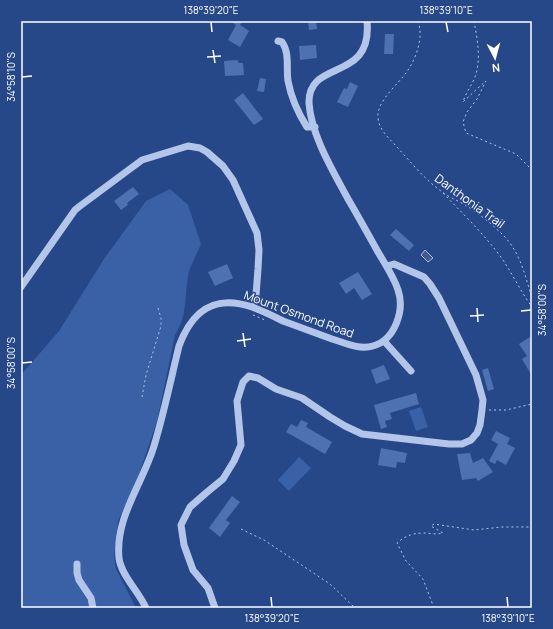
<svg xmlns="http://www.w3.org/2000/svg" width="553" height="629" font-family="Manrope,sans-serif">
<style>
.green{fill:#3a60a6}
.water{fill:#425a89;stroke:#a7c0ea}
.building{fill:#4e71b1}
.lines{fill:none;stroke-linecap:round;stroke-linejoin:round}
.path{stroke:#b3c6e9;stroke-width:1;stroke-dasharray:2 3;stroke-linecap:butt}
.minor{stroke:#b3c6e9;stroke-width:7}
.ticks{fill:none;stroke:#fff;stroke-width:1.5}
.labels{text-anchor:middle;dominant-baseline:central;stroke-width:3;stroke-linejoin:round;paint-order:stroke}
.street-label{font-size:12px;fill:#fff;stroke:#264889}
.neatline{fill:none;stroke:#fff;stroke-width:1.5}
.ticks-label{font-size:10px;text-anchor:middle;fill:#fff}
</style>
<rect width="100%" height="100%" fill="#264889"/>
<path class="green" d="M170 189 188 205 201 244C197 254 190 265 188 276 184 299 188 314 175 335L157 421 138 477 118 521 114 557 116 569 136 608H21V375L59 331 104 259 146 201Z
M421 407 428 427 416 431 409 411Z
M299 457 311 468 289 491 278 480Z"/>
<path class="water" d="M425 250 433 258 428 262 421 255Z"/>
<path class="building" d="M229 21H242L240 25 249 31 240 47 228 40 236 25Z
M308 21H316L317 29 309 30Z
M385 34H394L393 54H384Z
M316 45 317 58 300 60 299 46Z
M237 60 239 63H243L244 75 225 76 224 61Z
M260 78 266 79 264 92 257 91Z
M350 82 358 86 348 107 337 102 344 88 347 89Z
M243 93 263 119 254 125 234 100Z
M133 187 139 194 127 203 128 205 121 210 114 201Z
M396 229 414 245 409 251 390 235Z
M227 264 233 278 215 286 208 272Z
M358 272 372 294 362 300 354 288 346 294 339 283Z
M530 337 532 341V376L522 359 527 356 519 344Z
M384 365 390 379 376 384 371 370Z
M488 368 494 389 488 391 482 370Z
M416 393 419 404 390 413 392 419 385 421 387 427 381 429 374 405Z
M301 420 308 423 306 427 332 442 325 454 286 432 291 424 297 427Z
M496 431 510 438 507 444 515 448 506 465 497 460 495 464 489 461 498 444 491 440Z
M381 448 407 453 405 463 397 462 396 468 378 465Z
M470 453 473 463 483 458 493 472 478 481 476 478 462 480 457 454Z
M232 496 240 502 226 520 230 523 220 537 209 528Z"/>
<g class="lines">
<path class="path" d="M418 21C424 38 416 59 406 73 398 84 376 102 378 118 379 130 389 138 396 146 410 161 424 179 441 191 448 197 457 200 465 205 477 212 493 225 503 235 520 252 525 275 532 298
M474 21C477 38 481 57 476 74 473 84 466 92 463 102L478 88 486 81 477 99 467 112 463 122 466 133 516 154 532 170
M443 193C464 215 485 235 503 260 513 275 521 292 532 307
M253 315 265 320
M142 397 146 375 161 326V318L158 308
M489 410H506L532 404
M241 529 264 540 330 584 355 608
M434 608 423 579 406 561 397 543C405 536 413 533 424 533 430 533 436 535 443 533L431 526 434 524 474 530 502 527H532"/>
<path class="minor" d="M278 41 282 42C290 53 286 69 288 81 291 97 298 113 307 127H315
M21 287 75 210 80 206 142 160 188 146 200 148 207 152 223 166 233 180 257 233 259 250 258 269 256 295 252 307
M384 341 411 371
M77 564V573L79 580 91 598 93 608
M146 608C139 592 121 575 119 558 115 517 143 483 154 446 164 413 171 379 179 346 192 311 214 294 252 307 263 311 273 316 283 321 299 327 316 333 332 339 345 343 359 350 373 346 395 340 405 310 398 290 394 277 385 264 378 252 368 234 358 216 348 199 333 171 311 135 309 103 308 58 373 83 367 21
M215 608 208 588 193 570 184 545 181 525 190 507 206 493 223 479 234 461 241 445 237 401 243 382 249 376 258 378 276 389 302 398 330 417 345 426 362 434 449 444H462L471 440 477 433 480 425 482 410 483 400 476 375 439 298 430 284 424 277 394 264 387 266"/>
</g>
<path class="ticks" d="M211 22 212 32M446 22 448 32M213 50 215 63M207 57 221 56M22 77 32 76M477 308 478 322M521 311 531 310M470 316 484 315M243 333 245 347M237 341 251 339M22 363 32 362M271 597 272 607M507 597 508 607"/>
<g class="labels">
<g class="street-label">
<text transform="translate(470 201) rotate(36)">Danthonia Trail</text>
<text transform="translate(299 314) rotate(20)">Mount Osmond Road</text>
</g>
</g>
<rect width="553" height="629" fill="none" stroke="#264889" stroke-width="44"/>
<g transform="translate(495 58) rotate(174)" stroke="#264889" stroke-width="3" paint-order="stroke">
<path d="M0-3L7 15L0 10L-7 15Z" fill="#ffffff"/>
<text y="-6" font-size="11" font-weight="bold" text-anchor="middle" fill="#ffffff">N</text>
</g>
<rect x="22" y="22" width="509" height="585" class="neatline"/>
<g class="ticks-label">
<text x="211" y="14">138°39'20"E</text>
<text x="446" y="14">138°39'10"E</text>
<text transform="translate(11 77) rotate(-90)" y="4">34°58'10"S</text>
<text transform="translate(542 310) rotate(-90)" y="4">34°58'00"S</text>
<text transform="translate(11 363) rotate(-90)" y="4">34°58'00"S</text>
<text x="272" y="622">138°39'20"E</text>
<text x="508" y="622">138°39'10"E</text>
</g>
</svg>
